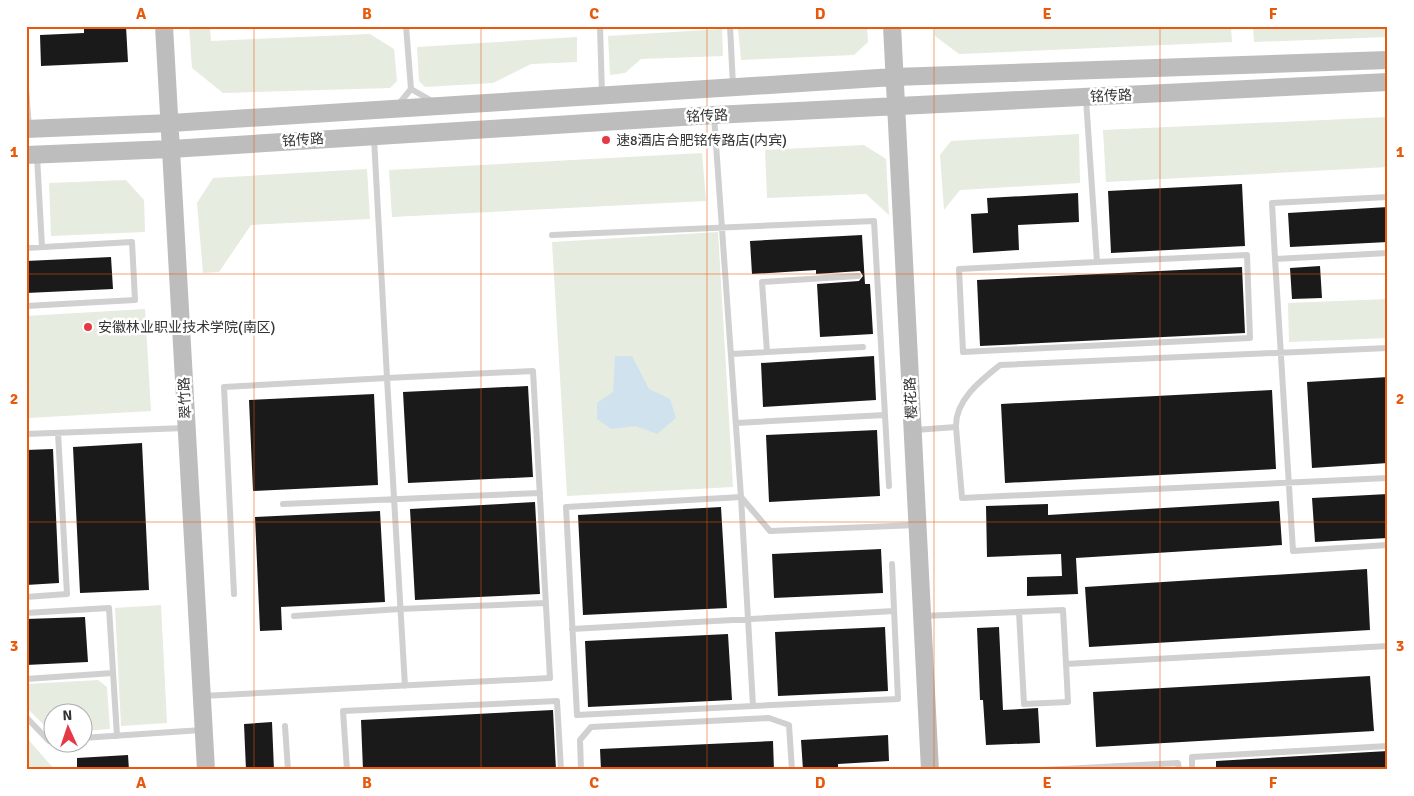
<svg xmlns="http://www.w3.org/2000/svg" width="1414" height="796" font-family="Signika,'Noto Sans SC',sans-serif">
<style>
.green{fill:#e6ecdf}
.water{fill:#cfe2ee}
.building{fill:#1a1a1a}
.lines{fill:none;stroke-linecap:round;stroke-linejoin:round}
.lane{stroke:#d0d0d0;stroke-width:6}
.secondary{stroke:#bdbdbd;stroke-width:18}
.grid{fill:none;stroke:#e8590c;stroke-width:1;stroke-opacity:0.55}
.poi-dot{fill:#e63946;stroke:#fff;stroke-width:2}
.labels{text-anchor:middle;dominant-baseline:central;stroke-width:5;stroke-linejoin:round;paint-order:stroke}
.street-label{font-size:14px;fill:#333;stroke:#fff}
.poi-label{font-size:14px;fill:#333;stroke:#fff;text-anchor:start}
.neatline{fill:none;stroke:#e8590c;stroke-width:2}
.grid-label{font-size:16px;text-anchor:middle;font-weight:bold;fill:#e8590c}
</style>
<rect width="100%" height="100%" fill="#fff"/>
<path class="green" d="M189 26H210L211 41 370 34 394 49 397 81 390 88 223 93 192 68Z
M808 26H867L868 42 854 55 741 60 738 29Z
M935 26H1231L1232 42 959 54 935 36Z
M1253 26H1388V37L1254 42Z
M722 29 723 56 641 59 625 73 610 75 608 36Z
M577 37V62L531 64 493 83 425 87 419 81 417 47Z
M1388 117V167L1106 182 1103 130Z
M1079 134 1080 183 960 190 944 210 940 155 951 141Z
M864 145 886 159 889 215 866 194 767 198 765 150Z
M702 153 706 201 392 217 389 170Z
M367 169 370 219 251 225 219 272 203 273 197 203 213 178Z
M126 180 144 200 145 232 51 236 49 183Z
M718 232 733 487 567 496 552 242Z
M1388 299V338L1289 342 1288 303Z
M145 309 151 411 29 418 26 316Z
M161 605 167 723 121 726 115 608Z
M98 680 107 687 110 729 83 731 82 714H52V733L26 707V684Z
M26 737 55 770H26Z"/>
<path class="water" d="M615 356H632L649 389 670 399 676 418 657 434 636 426 611 429 597 419V403L613 392Z"/>
<path class="building" d="M84 26H126L128 62 41 66 40 35 84 33Z
M1242 184 1245 246 1111 253 1108 191Z
M1078 193 1079 222 1018 225 1019 250 973 253 971 214 988 213 987 198Z
M1388 207V242L1290 247 1288 213Z
M862 235 865 284H870L873 334 820 337 817 284 859 281 863 276 860 271 816 274V270L752 274 750 241Z
M111 257 113 289 26 293V261Z
M1320 266 1322 298 1292 299 1290 268Z
M1242 267 1245 333 980 346 977 280Z
M874 356 876 400 763 407 761 363Z
M1388 377V463L1312 468 1307 382Z
M528 386 533 477 408 483 403 392Z
M1272 390 1276 469 1005 483 1001 404Z
M374 394 378 485 253 491 249 400Z
M877 430 880 496 769 502 766 435Z
M142 443 149 590 80 593 73 447Z
M53 449 59 583 26 585V450Z
M1388 494V538L1315 542 1312 498Z
M1279 501 1282 545 1076 558 1078 594 1027 596V577L1062 576 1061 554 987 557 986 506 1048 504V515Z
M535 502 540 594 415 600 410 509Z
M721 507 727 608 583 615 578 515Z
M380 511 385 602 281 607 282 630 260 631 255 517Z
M881 549 883 593 774 598 772 554Z
M1367 569 1370 630 1089 647 1085 587Z
M85 617 88 662 26 665V619Z
M885 627 888 691 778 696 775 632Z
M999 627 1003 710 1038 708 1040 743 986 745 983 700H980L977 628Z
M728 634 732 700 588 707 585 641Z
M1370 676 1374 731 1096 747 1093 692Z
M553 710 556 770H363L361 720Z
M272 722 274 770H246L244 724Z
M888 735 889 761 838 764V770H803L801 740Z
M773 741 774 770H601L600 749Z
M1388 751V770H1216V761Z
M128 755 129 770H77V758Z"/>
<g class="lines">
<path class="lane" d="M406 26 411 89
M600 26 602 95
M730 26 733 86
M26 88 29 128
M1086 99 1097 262 1247 255 1250 338 963 352 959 269 1097 262
M398 105 411 89 432 101
M714 116 741 497 753 706 577 715 566 507 741 497 770 531 917 525
M37 156 42 247
M552 235 874 221 889 486
M26 248 132 242 135 300 26 306
M1388 253 1275 259 1293 551 1388 545
M1275 259 1272 203 1388 197
M767 352 863 347
M731 354 767 352 762 282 858 276
M736 423 885 415
M956 427 962 498 1388 478
M915 430 956 427C955 400 981 380 1000 365L1388 348
M26 434 185 428
M283 504 540 493
M234 594 224 387 387 378 405 686
M26 597 67 594 58 433
M1019 612 1024 704 1068 702 1066 664
M26 613 109 608 117 736
M294 616 400 609 546 603
M923 616 1063 610 1066 664 1388 646
M572 629 894 611
M26 679 113 673
M203 696 550 678 533 371 387 378 374 138
M753 706 898 699 892 564
M26 717 49 741H52
M285 726 288 770
M82 738 202 730
M347 770 343 711 557 701 561 770
M581 770 580 740 591 727 769 718 789 725 792 770
M1043 770 1178 763 1179 770
M1192 770V757L1388 746"/>
<path class="secondary" d="M164 26 206 770
M892 26 930 770
M26 129 171 123 894 77 1388 60
M26 155 171 149 714 115 1388 82"/>
</g>
<path class="grid" d="M254 26V770M481 26V770M707 26V770M934 26V770M1160 26V770M26 274H1388M26 522H1388"/>
<g class="poi-dot">
<circle cx="606" cy="140" r="5"/>
<circle cx="88" cy="327" r="5"/>
</g>
<g class="labels">
<g class="street-label">
<text transform="translate(1111 96) rotate(-3)">铭传路</text>
<text transform="translate(707 116) rotate(-3)">铭传路</text>
<text transform="translate(303 140) rotate(-4)">铭传路</text>
<text transform="translate(185 398) rotate(-93)">翠竹路</text>
<text transform="translate(911 398) rotate(-93)">樱花路</text>
</g>
<g class="poi-label">
<text x="616" y="140">速8酒店合肥铭传路店(内宾)</text>
<text x="98" y="327">安徽林业职业技术学院(南区)</text>
</g>
</g>
<rect width="1414" height="796" fill="none" stroke="#ffffff" stroke-width="55"/>
<g transform="translate(68 728) rotate(357)"><circle r="24" fill="#ffffff" stroke="#adadad"/>
<path d="M0-4L9 19L0 12L-9 19Z" fill="#e63946"/>
<text y="-8" font-size="14" font-weight="bold" text-anchor="middle" fill="#333333">N</text>
</g>
<rect x="28" y="28" width="1358" height="740" class="neatline"/>
<g class="grid-label">
<text x="141" y="19">A</text>
<text x="367" y="19">B</text>
<text x="594" y="19">C</text>
<text x="820" y="19">D</text>
<text x="1047" y="19">E</text>
<text x="1273" y="19">F</text>
<text x="14" y="157">1</text>
<text x="1400" y="157">1</text>
<text x="14" y="404">2</text>
<text x="1400" y="404">2</text>
<text x="14" y="651">3</text>
<text x="1400" y="651">3</text>
<text x="141" y="788">A</text>
<text x="367" y="788">B</text>
<text x="594" y="788">C</text>
<text x="820" y="788">D</text>
<text x="1047" y="788">E</text>
<text x="1273" y="788">F</text>
</g>
</svg>
